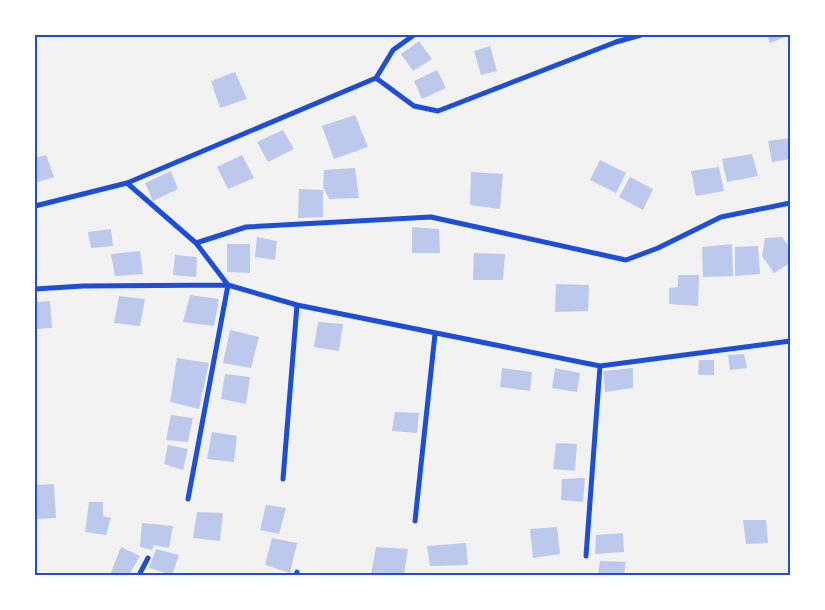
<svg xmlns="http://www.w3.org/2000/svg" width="825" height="610" font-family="'Fira Sans Condensed',sans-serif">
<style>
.building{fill:#bdc9ec}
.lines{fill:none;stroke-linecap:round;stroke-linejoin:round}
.minor{stroke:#1d4ed8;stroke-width:5}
.neatline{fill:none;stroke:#1d4ed8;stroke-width:2}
</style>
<rect width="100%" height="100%" fill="#f2f2f2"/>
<path class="building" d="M767 35H790L770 43Z
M419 41 432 59 413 71 401 54Z
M490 46 497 71 481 75 474 51Z
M437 70 446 88 422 99 414 81Z
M235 72 247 99 220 108 211 81Z
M355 115 368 147 334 159 322 126Z
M283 130 294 149 268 162 257 142Z
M790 138V159L772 162 768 141Z
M752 154 758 176 727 182 722 159Z
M46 155 54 177 35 183V158Z
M242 155 254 178 228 189 217 167Z
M600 160 626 173 616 193 590 180Z
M719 167 724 191 696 196 691 171Z
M355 168 359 198 329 199 323 187 324 170Z
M171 171 178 189 153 201 145 183Z
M471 172 503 174 500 209 470 205Z
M630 177 653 189 643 210 619 197Z
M299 189 323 190V217L298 218Z
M412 227 439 229 440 253H412Z
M111 229 113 246 91 248 88 232Z
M257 237 277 241 275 260 255 257Z
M782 237 790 248V263L774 273 762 256 765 238Z
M227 244H250V273L227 272Z
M732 244 733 276 703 277 702 247Z
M758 246 760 274 735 276V247Z
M140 251 143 274 115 276 111 254Z
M474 253 505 254 503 280H473Z
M175 255 197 257 196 277 173 275Z
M678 275H699L698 306 669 304V288L678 287Z
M556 284 589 285 588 311 555 312Z
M190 295 219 299 214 326 183 322Z
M119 296 145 299 140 326 114 323Z
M50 301 52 328 35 329V302Z
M318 322 343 324 339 351 314 347Z
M230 330 259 337 251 368 223 363Z
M744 354 747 368 730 370 728 355Z
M177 358 209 363 199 409 170 402Z
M699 360H714V375H698Z
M502 368 532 372 530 391 500 387Z
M555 368 580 373 577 392 552 388Z
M633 368V388L605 392 603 371Z
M225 374 250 377 246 404 221 399Z
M395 412 419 413 417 433 392 431Z
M171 415 193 418 188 442 166 440Z
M212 432 237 436 234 462 207 459Z
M556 443 577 444 575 471 553 469Z
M168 445 188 449 183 470 164 464Z
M585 478 583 502 561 500 562 479Z
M54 484 56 518 35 519V485Z
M89 502H103V516L111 518 106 535 85 532Z
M266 505 286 508 279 534 260 530Z
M197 512 223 513 220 541 193 538Z
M743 520H766L768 543 746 544Z
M142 523 173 526 169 548 154 545 152 550 140 547Z
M557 527 560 554 533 558 530 529Z
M623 533 624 552 595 554 596 535Z
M272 538 297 543 290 573 265 565Z
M466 543 468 565 430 566 427 546Z
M121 547 140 556 129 575H110Z
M376 547 408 549 404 575H371Z
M156 549 179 555 172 575 149 568Z
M600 561 626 562 624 575H598Z"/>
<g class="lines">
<path class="minor" d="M376 78 414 106 438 111 616 42 641 35
M127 183 196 243 228 285 188 499
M35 206 127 183 376 78 393 50 414 35
M196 243 246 227 431 217 626 260 658 248 721 217 790 203
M35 289 83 286 228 285 297 305 600 366 790 341
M283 479 297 305
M415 521 435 334
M586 556 600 366
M139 575 148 558
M296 575 297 572"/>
</g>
<rect width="825" height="610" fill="none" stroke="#ffffff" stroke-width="72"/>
<rect x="36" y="36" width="753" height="538" class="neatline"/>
</svg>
